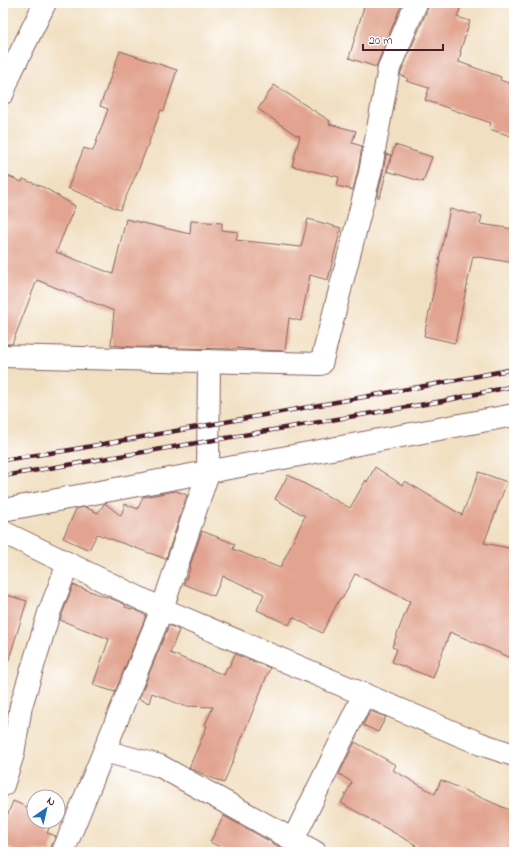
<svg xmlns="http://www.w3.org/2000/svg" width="517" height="855" font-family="'Indie Flower',sans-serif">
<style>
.building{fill:#e2a490}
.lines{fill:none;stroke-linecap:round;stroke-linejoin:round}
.minor-casing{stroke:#846260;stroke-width:24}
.minor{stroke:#fff;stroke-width:22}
.rail-casing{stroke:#4a1f2b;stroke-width:4.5}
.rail{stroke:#fff;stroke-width:3;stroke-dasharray:9;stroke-linecap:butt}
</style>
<rect width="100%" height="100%" fill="#fff"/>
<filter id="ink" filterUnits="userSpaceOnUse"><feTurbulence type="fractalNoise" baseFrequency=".025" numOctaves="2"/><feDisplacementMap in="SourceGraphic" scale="8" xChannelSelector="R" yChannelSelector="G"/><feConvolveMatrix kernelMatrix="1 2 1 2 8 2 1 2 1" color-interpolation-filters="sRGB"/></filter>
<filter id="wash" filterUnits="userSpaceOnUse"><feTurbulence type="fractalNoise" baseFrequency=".012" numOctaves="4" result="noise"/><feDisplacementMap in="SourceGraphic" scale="16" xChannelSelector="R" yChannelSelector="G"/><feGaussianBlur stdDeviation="0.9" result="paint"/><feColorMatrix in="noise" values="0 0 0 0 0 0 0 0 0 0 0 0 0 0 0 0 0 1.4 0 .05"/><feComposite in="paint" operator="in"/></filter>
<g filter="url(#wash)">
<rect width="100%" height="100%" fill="#f1dfc1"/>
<g id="blocks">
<path class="building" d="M365 3H402L376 67 349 58Z
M428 3H462L457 17 470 21 460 52H461L459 62 501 77 500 80 514 85V137L489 129 491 123 425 100 429 88 406 81 408 78 400 75 401 72 428 8Z
M120 51 177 70 164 111 161 110 139 168 120 210 68 188 84 148 93 151 108 109 100 106Z
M274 85 330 121 329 124 356 131 352 143 362 146 358 170 353 190 337 186 339 177 292 166 300 136 296 135 258 109Z
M395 145 432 157 423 182 387 171Z
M386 154 391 155 380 197H377L382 176Z
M3 174 22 182 23 179 45 188 75 206 56 252 113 274 126 219 190 234 191 221 222 223V230L238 232 236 240 301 247 308 219 341 228 328 280 310 275 301 321 289 318 285 351 257 350 233 348V349L132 347 111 345 114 311 37 280 12 344H3Z
M450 209 482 216 480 224 514 229V263L473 256 455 343 424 336 440 260H439Z
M375 467 402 485 405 481 462 515 479 472 507 482 484 543 514 549V659L450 632 433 678 392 662 397 649 392 647 410 601 355 574 342 599 340 598 322 633 293 617 289 625 257 610 264 594 223 576 214 596 184 584 190 569 189 568 202 531 235 544 233 549 280 568 305 516 275 499 288 475 350 508 366 480 367 482Z
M176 491 187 495 166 559 97 534 89 550 63 538 76 509 85 507 98 513 104 504H106L121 516 125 504 138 509 143 497Z
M73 585 120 602 126 605 125 607 138 611 146 616 115 692 93 685 109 639 60 620Z
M3 594 27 601 8 662 3 661Z
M169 625 179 630 170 653 224 675 227 667H229L235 654 270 668 224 783 189 768 207 726 205 725 213 707 184 706 152 693 149 703 139 699Z
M370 711 386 717 378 732 363 725Z
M355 742 396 765 393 770 435 794 441 780 514 812V852H413L416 845 341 803 352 782 339 774Z
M13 801 34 810V821H52L47 833 56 836 51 847V852H17L3 846V827Z
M224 816 287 851 289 852H230L210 842Z"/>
</g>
</g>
<g filter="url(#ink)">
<use href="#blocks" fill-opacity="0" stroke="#846260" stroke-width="1"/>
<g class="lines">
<g class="minor-casing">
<path id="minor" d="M3 93 11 72 45 3
M3 356 321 364 370 173 389 68 416 3
M3 510 514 415
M3 532 162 609 481 744 514 755
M104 751 160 766 315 852
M3 785 13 754 21 706 49 613 68 564
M293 840 364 694
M63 852 162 609 208 473 209 361"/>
</g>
<use href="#minor" class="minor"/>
<g class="rail-casing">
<path id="rail" d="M3 460 70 450 441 383 514 369
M3 476 443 401 514 386"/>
</g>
<use href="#rail" class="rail"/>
</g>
</g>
<rect width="517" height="855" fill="none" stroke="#fff" stroke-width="16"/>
<g transform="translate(46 809) rotate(34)"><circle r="19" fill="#ffffff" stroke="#b7a5aa"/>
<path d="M0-3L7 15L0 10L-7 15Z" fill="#1f6fb2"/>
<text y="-6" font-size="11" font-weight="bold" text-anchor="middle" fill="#4a1f2b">N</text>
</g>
<path d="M363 44v6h80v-6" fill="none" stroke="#4a1f2b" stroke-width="2"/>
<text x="369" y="44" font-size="12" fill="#4a1f2b" stroke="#ffffff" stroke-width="3" paint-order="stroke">20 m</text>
</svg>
